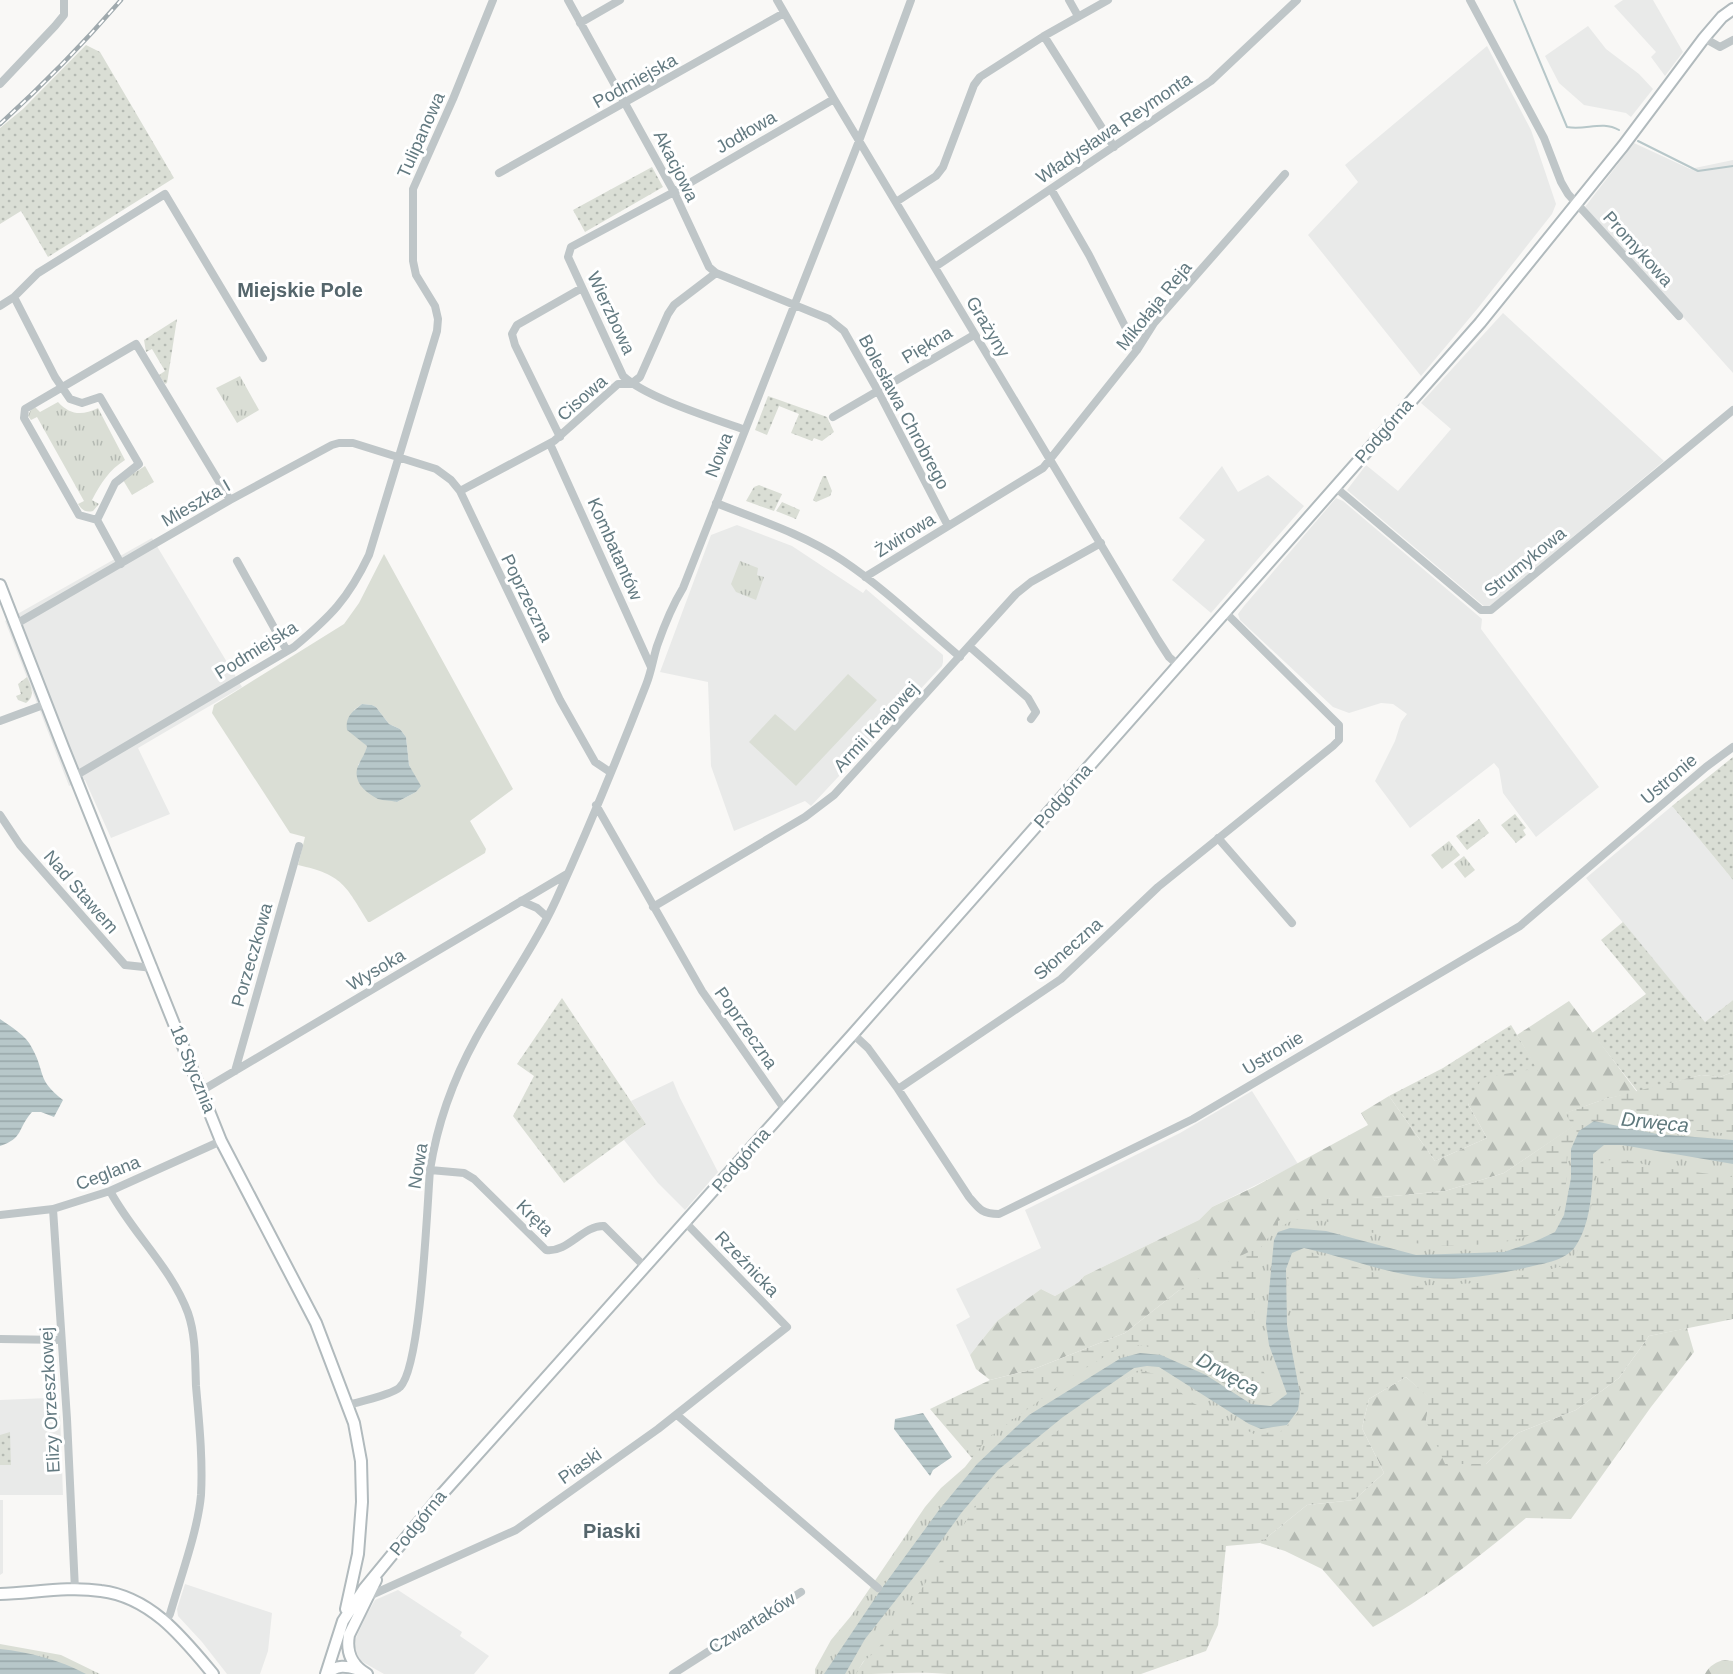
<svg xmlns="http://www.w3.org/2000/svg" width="1733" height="1674" font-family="Arial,sans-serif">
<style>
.built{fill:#e9eae9}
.grass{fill:url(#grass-dots)}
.forest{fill:url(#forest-firs)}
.wetland{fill:url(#wetland-marsh)}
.park{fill:url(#park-tufts)}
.garden{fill:#daded5;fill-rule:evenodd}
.water{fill:url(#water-rules)}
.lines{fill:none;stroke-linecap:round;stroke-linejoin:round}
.stream{stroke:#b7c7c9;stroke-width:2}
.secondary-casing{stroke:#b1babd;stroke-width:14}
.street{stroke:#bfc6c8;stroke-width:8}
.secondary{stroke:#fff;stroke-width:10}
.rail-casing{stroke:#a0aaae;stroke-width:4.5}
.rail{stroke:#fff;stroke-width:2;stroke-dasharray:7;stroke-linecap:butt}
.labels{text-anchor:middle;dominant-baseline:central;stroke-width:6;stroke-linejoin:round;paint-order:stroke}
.street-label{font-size:18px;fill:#637a81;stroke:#fff}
.neighbourhood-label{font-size:20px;font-weight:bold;fill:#55666c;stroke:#fff}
.water-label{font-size:20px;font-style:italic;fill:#5e787c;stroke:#fff}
</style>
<defs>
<pattern id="grass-dots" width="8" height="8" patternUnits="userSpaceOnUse" patternTransform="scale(1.5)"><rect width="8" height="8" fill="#daded5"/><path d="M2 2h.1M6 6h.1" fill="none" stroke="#b4b9b2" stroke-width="1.8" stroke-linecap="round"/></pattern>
<pattern id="forest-firs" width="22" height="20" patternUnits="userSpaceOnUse" patternTransform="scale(1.5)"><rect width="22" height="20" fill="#daded5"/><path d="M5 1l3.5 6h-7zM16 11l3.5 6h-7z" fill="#b4b9b2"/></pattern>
<pattern id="wetland-marsh" width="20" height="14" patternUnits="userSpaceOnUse" patternTransform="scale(1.5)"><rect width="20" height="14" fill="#daded5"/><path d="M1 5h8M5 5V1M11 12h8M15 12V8" fill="none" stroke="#b4b9b2"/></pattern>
<pattern id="park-tufts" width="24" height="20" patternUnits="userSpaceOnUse" patternTransform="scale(1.5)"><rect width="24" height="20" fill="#daded5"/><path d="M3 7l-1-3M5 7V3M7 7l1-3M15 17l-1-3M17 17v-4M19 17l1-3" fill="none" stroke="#b4b9b2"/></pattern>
<pattern id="water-rules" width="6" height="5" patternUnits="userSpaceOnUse" patternTransform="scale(1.5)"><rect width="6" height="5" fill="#b7c7c9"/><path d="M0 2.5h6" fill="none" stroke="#98a7a9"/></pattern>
</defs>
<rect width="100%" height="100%" fill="#f9f8f6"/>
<path class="built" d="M1623 0H1653L1683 52 1665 76 1651 57 1656 52 1614 6Z
M1588 26 1606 49 1639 74 1653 89 1631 117 1626 113 1584 105 1559 83 1545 56Z
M1487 46 1531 130 1556 204 1552 214 1478 308 1421 376 1308 235 1358 182 1345 165Z
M1634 143 1690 169 1733 160V373L1585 207Z
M1503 313 1664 461 1490 606 1485 607 1347 490 1366 465 1398 491 1451 429 1421 403Z
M1222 466 1238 492 1268 475 1304 506 1211 613 1172 580 1205 540 1179 518Z
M1336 498 1343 501 1482 619 1481 629 1599 787 1536 837 1503 793 1499 769 1494 763 1410 828 1375 781 1395 741 1401 722 1407 714 1393 704 1381 703 1349 713 1333 707 1240 620 1238 614 1244 606Z
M737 525 792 546 863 593 866 589 943 655V662L942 666 811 806 805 801 734 831 711 766 708 682 660 672 711 535Z
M152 538 242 687 138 748 170 814 111 838 85 780 69 786 5 621Z
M1672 806 1733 880V1000L1705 1022 1586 878Z
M673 1081 680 1098 718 1172 685 1210 658 1183 624 1140 646 1124 631 1101Z
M1252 1091 1298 1164 1212 1207 1199 1220 1084 1276 1079 1282 1055 1296 1041 1289 997 1321 970 1355 956 1325 970 1317 956 1289 1041 1248 1025 1210 1180 1133Z
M48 1398 49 1411 60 1413 63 1495H0V1400Z
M0 1500H3V1573L0 1575Z
M185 1584 272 1613 268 1651 260 1674H227L202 1642 178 1616 177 1609Z
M398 1590 462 1632 460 1636 489 1656 474 1674H384L361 1661 355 1652 354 1642 366 1616 375 1600Z"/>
<path class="grass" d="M86 45 100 52 174 178 48 257 21 211 0 224V128L23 109Z
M652 167 663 187 585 232 573 210Z
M177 319 167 383 165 384 159 375 165 371 152 349 146 352 144 340Z
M768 396 827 417 834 432 822 441 814 438 812 441 791 433 799 414 779 406 767 435 755 430Z
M823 476H826L832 491 830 496 816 502 813 500Z
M759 485 782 494 774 511 746 501 754 487Z
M782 502 800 510 796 519 776 511Z
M27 677C31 686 36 696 26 703L18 700 16 696 21 694 18 684Z
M1733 757V880L1672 806Z
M1515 814 1526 828 1523 830 1526 835 1516 843 1501 825Z
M1479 819 1489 833 1467 850 1456 836Z
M1623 922 1705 1022 1733 1000V1072L1720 1077 1701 1075 1638 1092 1592 1033 1646 994 1601 940Z
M562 998 646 1124 564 1183 513 1116 534 1076 517 1064Z
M1511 1025 1539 1071 1468 1104 1487 1138 1435 1161 1389 1096 1443 1068Z
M10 1432 11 1465H0V1435Z"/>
<path class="forest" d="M1569 1001 1637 1092 1605 1099 1566 1113 1574 1126 1504 1173 1445 1191 1372 1198H1330L1278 1232 1274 1240 1178 1291 1125 1333 1034 1369 990 1380 976 1369 970 1355 997 1321 1041 1289 1055 1296 1079 1282 1084 1276 1199 1220 1212 1207 1254 1187 1368 1125 1361 1113 1389 1096 1435 1161 1487 1138 1468 1104 1482 1078 1527 1070 1538 1071 1517 1035Z
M1687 1328 1694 1352 1651 1407 1571 1519 1526 1518C1478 1558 1428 1597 1373 1627L1322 1569 1285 1551 1260 1543 1307 1505 1354 1500 1384 1473 1362 1428 1369 1399 1406 1377 1430 1398 1426 1421 1486 1464 1518 1433 1576 1410 1619 1378 1649 1336Z
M1725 1660 1733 1661V1674H1705C1709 1666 1717 1661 1725 1660Z"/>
<path class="wetland" d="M1733 1072V1140L1622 1126 1564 1215 1536 1241 1416 1255 1278 1232V1221L1330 1198H1372L1445 1191 1504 1173 1573 1126 1565 1113 1605 1099 1701 1075 1720 1077Z
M1593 1154 1733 1164V1319L1649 1336 1619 1378 1576 1410 1518 1433 1486 1464H1445L1426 1421 1429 1398 1406 1377 1369 1399 1362 1428 1384 1473 1354 1500 1307 1505 1260 1543 1226 1546 1218 1625 1206 1651 1141 1674H948C917 1671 886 1674 855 1674L998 1470 1063 1417 1147 1366 1275 1428 1286 1269 1291 1253 1304 1248 1552 1262Z
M1274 1240 1287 1394 1251 1404 1161 1355 977 1464 930 1409 990 1380 1034 1369 1125 1333 1178 1291 1217 1267Z"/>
<path class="park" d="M240 376 259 410 237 423 216 388Z
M58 402C70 415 82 416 98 408L125 460C109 470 101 483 92 500L99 504 93 511C86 513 82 510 78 504L84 501 37 417 31 420 28 416 31 409 35 407 40 412Z
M145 466 154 482 132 495 123 480Z
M740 561 758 568 757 575 764 577 756 600 736 592 731 584Z
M1449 841 1460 855 1442 869 1431 855Z
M1464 856 1475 870 1465 878 1454 864Z
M1607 1124H1650L1689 1130 1733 1134V1177L1656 1167 1622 1159 1601 1161 1583 1244 1566 1265 1540 1272 1477 1283 1415 1286 1307 1251 1294 1259 1286 1269 1300 1374 1302 1407 1283 1431 1254 1434 1191 1402 1168 1380 1156 1374 1140 1371 1126 1379 994 1479 901 1620 875 1652 863 1662 856 1674H815V1669L831 1640 851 1616 925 1507 941 1488 965 1467 986 1440 1071 1377 1119 1348 1138 1345 1161 1349 1188 1361 1250 1400 1274 1392V1386C1253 1366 1254 1328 1255 1300 1256 1285 1254 1255 1264 1243 1272 1232 1288 1219 1302 1219 1342 1220 1383 1239 1422 1244 1443 1247 1464 1246 1485 1244 1505 1242 1525 1240 1542 1229 1559 1219 1566 1193 1567 1173 1567 1161 1566 1150 1575 1139 1583 1130 1596 1127 1607 1124Z
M0 1644 61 1655 100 1674H0Z"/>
<path class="garden" d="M384 554 513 789 470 821 486 849 485 853 370 922H368C345 885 343 875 298 865L305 837 290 833 212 713 214 705 344 624 359 603ZM362 704 372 705 376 707 389 724 400 729 406 737 409 765 420 786 416 792 397 802 390 799 358 765 365 755 367 746 361 740 354 710Z
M848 674 877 700 796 786 749 742 775 714 795 731Z"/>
<path class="water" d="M362 704 372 705 376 707 389 724 400 729 406 737 409 765 421 786 416 792 397 802C390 800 384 801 378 799 366 793 354 783 357 769 360 760 365 755 367 746L347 730C345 717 352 712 362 704Z
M0 1019C11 1027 26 1035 32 1048 46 1073 36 1079 63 1100L54 1117 41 1112H32C17 1129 24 1138 0 1146Z
M1594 1121 1657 1134 1733 1140V1164L1622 1145H1604L1593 1154C1593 1182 1592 1223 1575 1247 1564 1261 1545 1263 1529 1267 1487 1277 1441 1284 1398 1273 1366 1266 1336 1255 1304 1248L1292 1253 1286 1269 1287 1325 1300 1394 1298 1410 1287 1425 1261 1429 1249 1424 1159 1367 1147 1366 1134 1368 1063 1417 998 1470 962 1512 925 1563 865 1639 845 1674H824L882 1588 939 1510 977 1464 1029 1415 1121 1358 1140 1353 1161 1355 1206 1375 1251 1404 1271 1406 1287 1394 1269 1345 1266 1323 1274 1240 1278 1232 1290 1228 1326 1231 1416 1255 1504 1252 1536 1241 1555 1232 1564 1215 1571 1178V1149L1579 1131Z
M923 1413 952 1457 933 1470 930 1476 894 1429 895 1419Z
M0 1649C29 1652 60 1660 86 1674H0Z"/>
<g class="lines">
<path class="stream" d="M1514 0 1567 127C1585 131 1602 120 1619 130
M1638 141 1698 171 1733 166"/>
<g class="secondary-casing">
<path id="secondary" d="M0 585 63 747 221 1141 316 1323 354 1423 361 1461 362 1502 358 1554 346 1609
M0 1594C33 1593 68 1586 101 1591 151 1597 183 1638 213 1674
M326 1674 343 1621 364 1589 442 1494 853 1034 1480 323 1623 146 1704 38 1722 17 1733 9
M328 1674C336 1664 347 1666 359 1670
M367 1674C351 1665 346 1652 349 1635L376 1580"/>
</g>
<path class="street" d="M568 0 674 192 709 267 716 273 829 319 844 331 878 391 948 526
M777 0 834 99 1158 640 1169 657 1178 665
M1069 0 1078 16
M1470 0 1544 138 1561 182 1568 194 1679 316
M580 23 620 0
M1044 36 1114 147
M1704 38 1720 47 1733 40
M0 84 55 26 64 15V0
M499 173 784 13
M1051 189 1089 255 1137 350
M896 202 936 176 943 167 974 85 980 77 1044 36 1108 0
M935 267 1211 81 1297 0
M14 297 55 377 70 399 82 403 100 397 139 464 115 483 97 520
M0 306 14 297 38 273 165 194 263 358
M833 417 974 335
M745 430C712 418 647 398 623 376L568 257 571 247 674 192 834 99
M560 437 515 345 512 334 517 325 582 288
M550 444 651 667
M1335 487 1481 610H1491L1733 410
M460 491 554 441 618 384H631L640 377 668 314 674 305 716 273
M716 503C759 520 803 534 842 560 884 588 921 624 960 657
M237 561 287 651
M121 564 97 520 79 515 24 418 25 409 136 344 230 500
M865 577 1043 468 1137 350 1154 323 1285 174
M16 624 230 500 332 445 339 443H353L436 469 451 480 460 491 560 700 595 762 610 772
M969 646 1028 698 1036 712 1031 719
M0 721 46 704
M75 776 294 647C331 616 348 599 369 555L437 331 438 319 435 306 416 275 413 261V189L453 99 493 0
M596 805 702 991 785 1110
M0 815 20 845 125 965 153 968
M1218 838 1292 923
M521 901 537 908 547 917
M653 907 805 817 834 795 1016 594 1031 582 1101 543
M853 1034 868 1048 898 1089 969 1197C979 1209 982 1214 999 1214L1193 1119 1520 926 1706 767 1733 747
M235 1071 299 846
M898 1089 1061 979 1158 887 1333 746 1339 740V725L1226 613
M201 1091 567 874
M430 1170 464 1173 474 1179 546 1250C568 1253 583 1225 604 1226L645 1267
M110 1191C133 1234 171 1267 188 1313 196 1336 195 1362 196 1386 199 1421 203 1459 201 1495 198 1530 180 1579 170 1614L166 1621
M53 1209 67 1419 75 1590
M0 1215 53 1209 110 1191 221 1141
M0 1339 61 1340
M348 1405C358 1402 394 1394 400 1387 421 1367 427 1207 430 1170 437 1125 454 1078 476 1038 502 991 534 948 556 900 588 830 618 757 646 685 651 673 653 659 657 646 664 626 672 606 683 588L859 141 911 0
M677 1415 878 1588
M369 1596 516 1530 658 1429 787 1327 685 1222
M673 1674 801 1592"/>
<use href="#secondary" class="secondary"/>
<g class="rail-casing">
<path id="rail" d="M0 124C43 85 83 44 121 0"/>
</g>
<use href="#rail" class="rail"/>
</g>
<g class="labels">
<g class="street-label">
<text transform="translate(635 81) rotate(-29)">Podmiejska</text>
<text transform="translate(1114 128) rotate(-34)">Władysława Reymonta</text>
<text transform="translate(746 132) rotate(-30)">Jodłowa</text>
<text transform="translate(421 135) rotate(-66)">Tulipanowa</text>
<text transform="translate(676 166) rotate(63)">Akacjowa</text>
<text transform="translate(1638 249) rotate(48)">Promykowa</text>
<text transform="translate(1154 306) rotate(-51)">Mikołaja Reja</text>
<text transform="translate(611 313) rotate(65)">Wierzbowa</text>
<text transform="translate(988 327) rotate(59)">Grażyny</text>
<text transform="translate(927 345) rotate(-31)">Piękna</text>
<text transform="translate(582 398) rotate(-41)">Cisowa</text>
<text transform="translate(904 412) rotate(62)">Bolesława Chrobrego</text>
<text transform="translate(1384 431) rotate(-49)">Podgórna</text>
<text transform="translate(719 455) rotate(-69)">Nowa</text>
<text transform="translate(196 503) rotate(-30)">Mieszka I</text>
<text transform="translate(905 535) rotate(-32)">Żwirowa</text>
<text transform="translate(615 549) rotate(66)">Kombatantów</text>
<text transform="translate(1525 562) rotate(-39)">Strumykowa</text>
<text transform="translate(527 598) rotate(64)">Poprzeczna</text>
<text transform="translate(256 650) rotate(-32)">Podmiejska</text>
<text transform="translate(876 727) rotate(-47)">Armii Krajowej</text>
<text transform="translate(1669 779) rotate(-40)">Ustronie</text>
<text transform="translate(1063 796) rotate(-49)">Podgórna</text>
<text transform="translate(81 892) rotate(49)">Nad Stawem</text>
<text transform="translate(1068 949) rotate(-41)">Słoneczna</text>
<text transform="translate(252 955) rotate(-74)">Porzeczkowa</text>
<text transform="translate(376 970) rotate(-31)">Wysoka</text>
<text transform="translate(746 1028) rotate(55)">Poprzeczna</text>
<text transform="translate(1273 1053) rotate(-31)">Ustronie</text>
<text transform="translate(193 1069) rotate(68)">18 Stycznia</text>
<text transform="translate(741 1160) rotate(-49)">Podgórna</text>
<text transform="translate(418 1166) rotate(-81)">Nowa</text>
<text transform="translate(108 1173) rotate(-21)">Ceglana</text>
<text transform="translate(535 1218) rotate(44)">Kręta</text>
<text transform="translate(747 1264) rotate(46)">Rzeźnicka</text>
<text transform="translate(50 1400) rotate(-93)">Elizy Orzeszkowej</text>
<text transform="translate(580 1466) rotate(-35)">Piaski</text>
<text transform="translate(418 1523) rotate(-51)">Podgórna</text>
<text transform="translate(752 1623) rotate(-32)">Czwartaków</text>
</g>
<g class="neighbourhood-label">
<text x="300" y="290">Miejskie Pole</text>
<text x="612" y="1531">Piaski</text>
</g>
<g class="water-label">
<text transform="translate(1655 1122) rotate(6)">Drwęca</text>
<text transform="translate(1228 1374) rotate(29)">Drwęca</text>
</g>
</g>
</svg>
